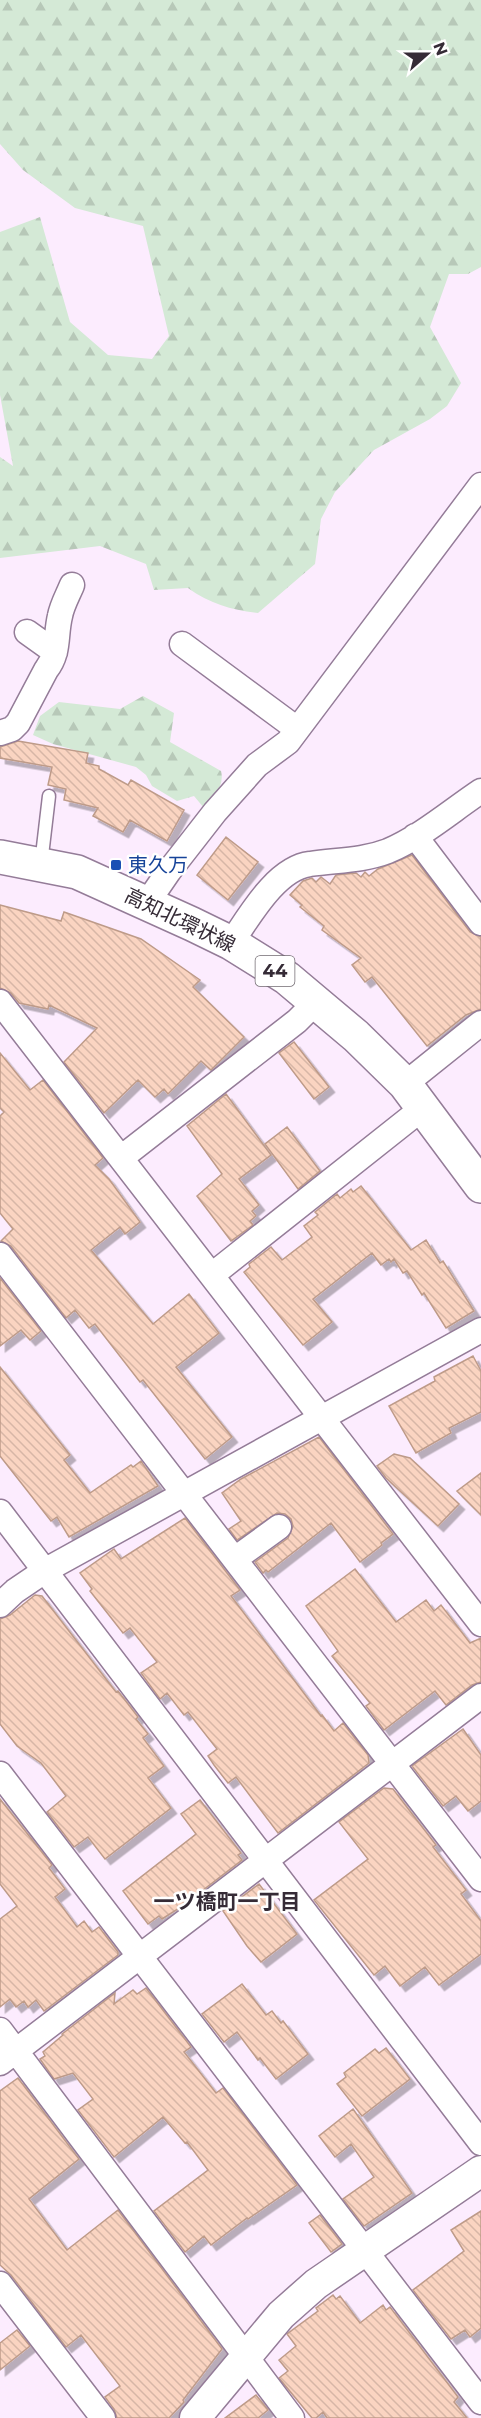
<svg xmlns="http://www.w3.org/2000/svg" width="481" height="2418" font-family="Montserrat,'Noto Sans JP',sans-serif">
<style>
.forest{fill:url(#forest-firs)}
.building{fill:url(#building-back-hatch);stroke:#be9b89;stroke-width:1.5;filter:url(#shadow)}
.lines{fill:none;stroke-linecap:round;stroke-linejoin:round}
.service-casing{stroke:#947c98;stroke-width:15}
.minor-casing{stroke:#947c98;stroke-width:27}
.tertiary-casing{stroke:#947c98;stroke-width:33}
.primary-casing{stroke:#947c98;stroke-width:36}
.service{stroke:#fff;stroke-width:12}
.minor{stroke:#fff;stroke-width:24}
.tertiary{stroke:#fff;stroke-width:30}
.primary{stroke:#fff;stroke-width:33}
.transit-dot{fill:#1a4fb4;stroke:#fff;stroke-width:2}
.labels{text-anchor:middle;dominant-baseline:central;stroke-width:5;stroke-linejoin:round;paint-order:stroke}
.shield{fill:#fff;stroke:#726b72;stroke-width:1.5}
.shield-label{font-size:18px;font-weight:bold;fill:#352b36}
.transit-label{font-size:20px;fill:#164399;stroke:#fff;text-anchor:start}
.street-label{font-size:20px;fill:#352b36;stroke:#fff}
.neighbourhood-label{font-size:21px;font-weight:bold;fill:#352b36;stroke:#fff}
</style>
<defs>
<pattern id="forest-firs" width="22" height="20" patternUnits="userSpaceOnUse" patternTransform="scale(1.5)"><rect width="22" height="20" fill="#d4e9d6"/><path d="M5 1l3.5 6h-7zM16 11l3.5 6h-7z" fill="#b7c8b8"/></pattern>
<pattern id="building-back-hatch" width="6" height="6" patternUnits="userSpaceOnUse" patternTransform="scale(1.5)"><rect width="6" height="6" fill="#fad4c1"/><path d="M-1 5l2 2M0 0l6 6M5-1l2 2" fill="none" stroke="#d7b6a6"/></pattern>
<filter id="shadow"><feDropShadow dx="5.5" dy="5.5" stdDeviation="0" flood-color="#0004"/></filter>
</defs>
<rect width="100%" height="100%" fill="#fcecfe"/>
<path class="forest" d="M0 0H481V267L468 274H449L430 327 461 383 447 406 430 419 374 450 335 492 321 519 315 564 258 613C232 610 210 604 188 588L154 590 146 564 100 546 0 558V457L13 466 0 395V232L40 217 70 322 108 355 152 359 169 336 143 226 75 208 23 170 0 144Z
M143 696 174 713 170 742 221 771C225 786 213 798 204 808L194 796 177 801 152 786 146 775 136 767 53 744 33 735 40 716 59 702 120 709Z"/>
<path class="building" d="M18 741 88 753 86 763 99 766V769L128 785 131 780 184 810 167 841 130 820 123 832 93 816 98 808 64 800 66 789 48 785 52 767 0 758V747Z
M226 837 258 862 228 900 197 875Z
M412 855 470 932 481 937V1009L466 1015 427 1046 372 977 365 982 352 965 361 958 322 930 324 926 300 907 302 905 290 895 303 881 312 878 316 882 321 877 330 884 336 875 356 873 361 877 365 872 369 876 378 869Z
M0 905 61 921 64 912 141 939 200 980 193 987 244 1037 211 1070 201 1061 168 1094 164 1089 155 1097 138 1080 104 1113 64 1062 97 1028 49 1005 48 1009 19 1003 11 993 0 988Z
M294 1042 329 1087 314 1099 279 1053Z
M0 1053 30 1090 43 1080 103 1158 95 1165 109 1179 140 1222 125 1234 120 1227 91 1250 153 1324 189 1294 219 1333 176 1367 232 1437 205 1459 143 1380 140 1382 95 1324 89 1328 75 1310 66 1318 11 1246 1 1241 13 1229 0 1213V1116L4 1112 0 1108Z
M226 1094 271 1155 239 1179 259 1205 252 1211 256 1216 250 1221 253 1225 231 1241 197 1196 222 1174 187 1126Z
M287 1127 320 1171 298 1189 265 1144Z
M361 1186 411 1250 426 1240 440 1263 443 1261 474 1311 446 1328 424 1293 422 1295 407 1271 403 1273 394 1259 391 1262 389 1259 381 1265 372 1253 313 1299 332 1322 303 1345 244 1272 250 1267 249 1264 271 1247 282 1260 312 1237 304 1226 318 1215 315 1212 337 1194 340 1198 351 1189 353 1192Z
M0 1278 41 1331 30 1340 21 1330 0 1346Z
M473 1356 481 1371V1412L449 1428 451 1433 416 1453 389 1406 435 1381 434 1377Z
M0 1367 70 1455 64 1460 90 1493 131 1465 133 1467 141 1461 158 1486 69 1537 57 1517 51 1521 0 1456Z
M319 1437 393 1534 381 1543 382 1545 360 1562 331 1523 268 1572 266 1570 263 1573 255 1562 288 1538 293 1526 291 1519 285 1514 277 1513 237 1540 229 1529 241 1521 222 1493 241 1479Z
M394 1454 410 1458 459 1504 438 1526 386 1478 377 1466Z
M481 1473V1515L457 1491Z
M185 1518 240 1590 231 1596 321 1716 322 1715 334 1731 343 1723 368 1755 369 1763 278 1833 236 1777 228 1783 214 1765 208 1756 217 1749 188 1712 184 1715 167 1693 160 1699 141 1673 157 1662 130 1628 123 1633 90 1591 92 1589 80 1573 114 1549 121 1559Z
M355 1569 396 1622 426 1600 434 1611 441 1605 470 1643 481 1638V1682L472 1685 446 1705 435 1691 384 1730 366 1706 370 1703 332 1656 338 1651 306 1606Z
M35 1595 42 1596 116 1692 118 1691 138 1717 136 1719 148 1734 143 1738 164 1766 148 1778 171 1808 105 1859 88 1837 74 1847 47 1812 66 1796 41 1763 17 1746 0 1724V1619L10 1615Z
M463 1729 481 1755V1801L468 1811 456 1796 443 1806 412 1766Z
M384 1788 393 1789 436 1845 433 1847 466 1890 461 1894 481 1921V1954L439 1985 425 1967 400 1986 385 1966 374 1975 314 1900 368 1859 339 1822Z
M0 1799 52 1865 49 1868 65 1889 55 1897 77 1927 84 1921 92 1932 99 1927 118 1952V1955L44 2011 36 2000 28 2007 24 2001 16 2007 10 1999 0 2007V1919L17 1906 0 1884Z
M200 1800 241 1853 238 1855 242 1860 181 1907 162 1919 159 1916 148 1924 123 1891 196 1834 181 1814Z
M259 1884 297 1934 261 1962 247 1946 223 1911Z
M242 1984 266 2015 272 2011 281 2023 283 2021 308 2054 276 2079 260 2058 258 2060 237 2032 224 2042 202 2014Z
M146 1988 191 2047 184 2052 216 2093 223 2088 297 2185 248 2219 247 2218 211 2245 204 2236 185 2252 154 2211 208 2170 187 2142 185 2143 163 2117 114 2157 78 2110 93 2099 73 2073 54 2079 40 2059 45 2056 43 2052 63 2035 62 2034 115 1993 114 2004 133 1990 137 1994Z
M386 2048 410 2079 362 2116 337 2084 346 2077 344 2073 375 2049 379 2053Z
M18 2078 79 2159 29 2199 67 2250 118 2210 222 2349 183 2400 184 2402 169 2418H117L114 2409 105 2397 120 2386 81 2335 66 2347 11 2275 0 2265V2091Z
M353 2109 412 2193 364 2226 343 2199 374 2177 351 2144 335 2157 319 2136Z
M481 2211V2328L470 2337 465 2330 451 2339 413 2290 464 2251 451 2230Z
M320 2215 342 2244 331 2252 309 2223Z
M333 2295 336 2299 340 2296 360 2323 383 2305 386 2310 390 2307 458 2397 454 2402 467 2418H327L323 2412 316 2418H312L279 2378 288 2371 279 2360 296 2346 287 2334 318 2311 316 2308Z
M17 2330 30 2346 0 2370V2343Z
M256 2395 268 2410 258 2418H225Z"/>
<g class="lines">
<g class="service-casing">
<path id="service" d="M41 864 49 796"/>
</g>
<g class="minor-casing">
<path id="minor" d="M27 632 55 652
M182 644 297 729
M0 733 12 729 18 723 46 670C60 652 55 636 60 616 62 605 68 595 72 585
M415 836 481 923
M147 903 169 871 215 812 257 765 288 742 481 485
M231 943C249 917 276 868 310 864 337 860 362 861 388 851 421 837 451 811 481 791
M0 1002 481 1624
M405 1084 481 1023
M121 1158 297 1021 317 1001
M0 1255 481 1879
M212 1275 424 1107
M0 1512 481 2143
M235 1559 279 1527
M0 1605 15 1591 46 1570 481 1330
M0 1774 481 2402
M0 2030 292 2418
M0 2063 481 1696
M0 2284 103 2418"/>
</g>
<g class="tertiary-casing">
<path id="tertiary" d="M195 2418 281 2315 316 2284 481 2171"/>
</g>
<g class="primary-casing">
<path id="primary" d="M0 857 77 872 192 924 231 943 287 978 356 1036 405 1084 481 1186"/>
</g>
<use href="#service" class="service"/>
<use href="#minor" class="minor"/>
<use href="#tertiary" class="tertiary"/>
<use href="#primary" class="primary"/>
</g>
<rect class="transit-dot" x="110" y="859" width="12" height="12" rx="3"/>
<g class="labels">
<rect class="shield" x="255.5" y="956" width="39" height="30" rx="4.5"/>
<g class="shield-label">
<text x="275" y="971">44</text>
</g>
<g class="transit-label">
<text x="128" y="865">東久万</text>
</g>
<g class="street-label">
<text transform="translate(180 920) rotate(26)">高知北環状線</text>
</g>
<g class="neighbourhood-label">
<text x="227" y="1901">一ツ橋町一丁目</text>
</g>
</g>
<g transform="translate(427 54) rotate(69)" stroke="#ffffff" stroke-width="4.5" paint-order="stroke">
<path d="M0-4.5L10 22L0 15L-10 22Z" fill="#352b36"/>
<text y="-9" font-size="16" font-weight="bold" text-anchor="middle" fill="#352b36">N</text>
</g>
</svg>
